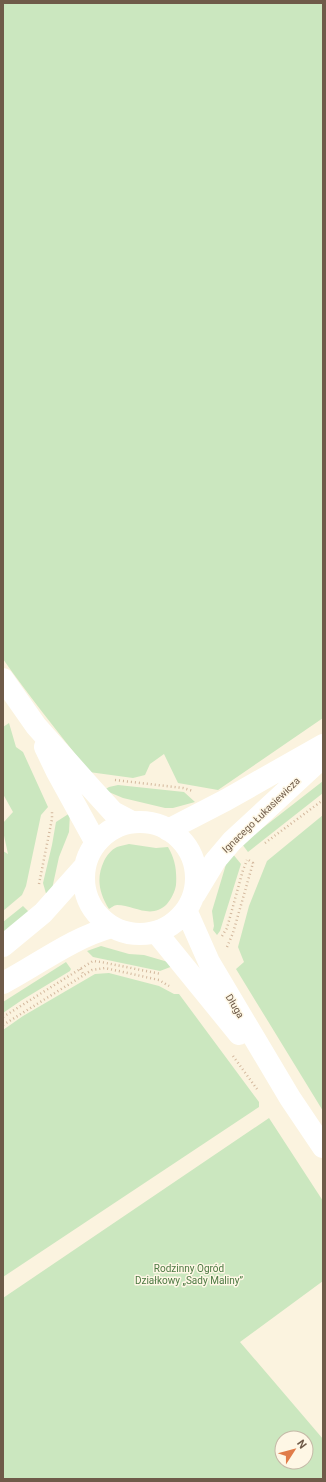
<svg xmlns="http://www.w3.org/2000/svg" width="326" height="1482" font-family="Roboto,sans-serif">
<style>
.green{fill:#cbe7bf;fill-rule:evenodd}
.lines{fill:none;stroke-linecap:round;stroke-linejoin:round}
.path{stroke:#d3b89d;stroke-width:2.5;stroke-dasharray:1 3;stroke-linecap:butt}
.street{stroke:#fff;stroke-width:22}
.secondary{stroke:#fff;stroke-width:22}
.labels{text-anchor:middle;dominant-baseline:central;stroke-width:3;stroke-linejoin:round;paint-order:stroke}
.street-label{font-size:10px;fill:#6f5b49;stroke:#fef7e5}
.park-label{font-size:10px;fill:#4e7a44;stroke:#fef7e5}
</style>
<rect width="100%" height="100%" fill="#fbf3df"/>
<path class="green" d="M3 3H323V718L218 790 178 783 164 754 150 764 145 775 133 778 89 772C61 735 30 698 3 659Z
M9 723 16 747 23 752 48 807 41 815 26 886 22 895 3 911V851L8 854 3 831V823L13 812 3 794V727Z
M323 781V793L248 852 242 844Z
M118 785 184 792 195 802 173 808H165L123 798 104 790 109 787Z
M70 813 69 832 59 857 52 889 47 897 43 883 52 845 56 822Z
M323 815V1111L236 969 244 962 238 947 249 906 267 861Z
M129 844 156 848 168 847C175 859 177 870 176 885 175 892 171 899 167 904 151 920 134 905 117 905 114 905 111 908 109 909 99 893 96 878 104 861 107 855 111 850 117 847 120 846 125 845 129 844Z
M232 853 241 864 220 931 217 935 213 930 214 926 212 911 227 861Z
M23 906 30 913 3 934V922Z
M101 946 129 954 144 955 168 962 173 966 160 971 93 957 87 951Z
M66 962 71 969 70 971 22 1000 3 1013V1002Z
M109 973 159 986 174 994H179L259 1102V1107L3 1277V1030L23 1016 95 974Z
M269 1118 323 1201V1281L240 1342 323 1439V1479H3V1298ZM282 1438H306V1462H282Z"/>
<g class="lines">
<path class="path" d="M115 780 183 788 193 791
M265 843 323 800
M39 884 52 819V811
M222 936 227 928 243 870 247 860
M227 947 233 933 253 863 247 859
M80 969 84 975 92 970 105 968 159 980 169 986
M3 1017 93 961 101 962 161 974
M3 1025 84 975
M233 1056 257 1089"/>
<path class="street" d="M3 679 36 726 92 789 113 812 132 822
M45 747 57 772 96 843"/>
<path class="secondary" d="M84 878a56 56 0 1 1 112 0a56 56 0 1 1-112 0Z
M168 830 226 800 323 745
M195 894 215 861 232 841 323 757
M186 910 209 962 290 1098 323 1147
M156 932 239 1034
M3 946 43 913 85 866
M3 983C39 964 72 938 112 927"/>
</g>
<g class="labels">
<g class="street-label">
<text transform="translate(261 815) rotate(-44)">Ignacego Łukasiewicza</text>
<text transform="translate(235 1006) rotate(59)">Długa</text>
</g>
<g class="park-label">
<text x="189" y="1268">Rodzinny Ogród<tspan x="189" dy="12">Działkowy „Sady Maliny”</tspan></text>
</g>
</g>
<rect width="326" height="1482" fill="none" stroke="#6f5b49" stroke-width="8"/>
<g transform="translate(294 1450) rotate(54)"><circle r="19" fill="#fef7e5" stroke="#c5b9a7"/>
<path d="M0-3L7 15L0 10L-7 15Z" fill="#e07c49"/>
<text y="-6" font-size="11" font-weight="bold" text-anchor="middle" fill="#6f5b49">N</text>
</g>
</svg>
